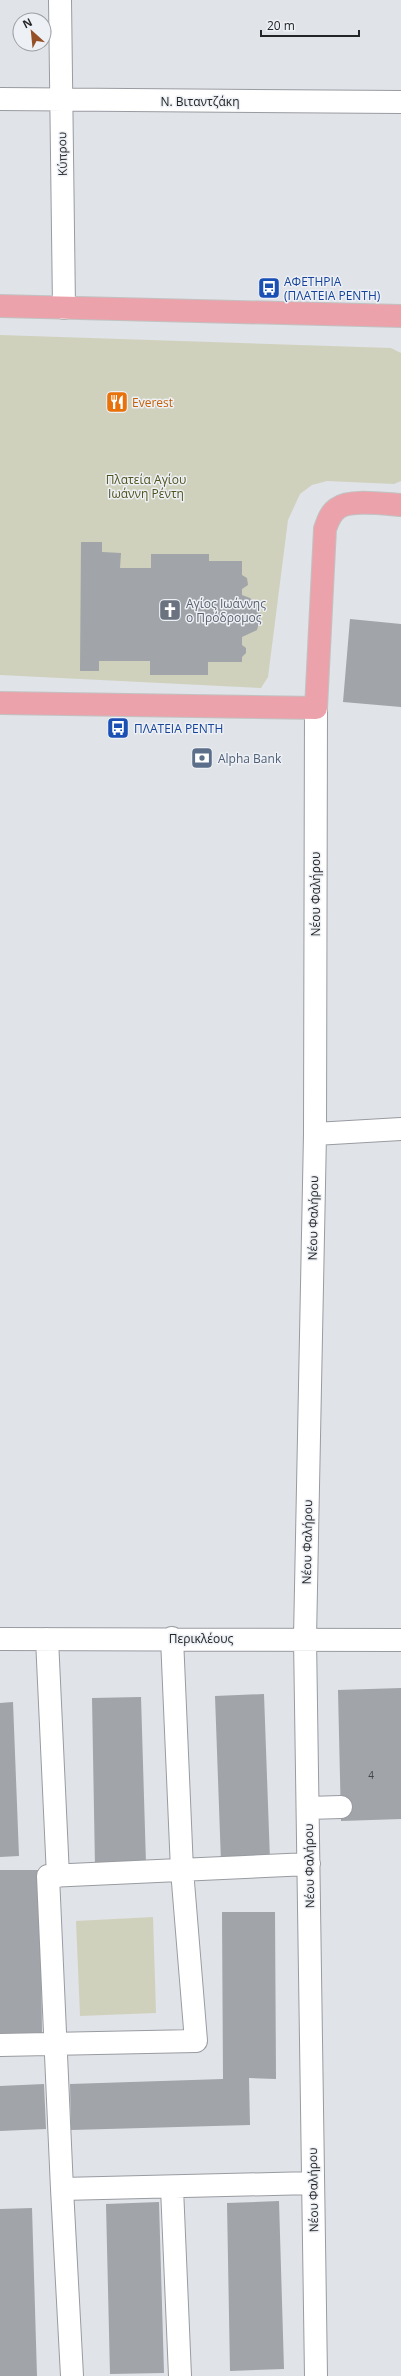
<svg xmlns="http://www.w3.org/2000/svg" width="401" height="2376" font-family="'Open Sans',sans-serif">
<style>
.green{fill:#d0d1bc}
.building{fill:#a1a4a8}
.lines{fill:none;stroke-linecap:round;stroke-linejoin:round}
.minor-casing{stroke:#989ba0;stroke-width:24}
.major-casing{stroke:#c1c2c2;stroke-width:24}
.minor{stroke:#fff;stroke-width:22}
.major{stroke:#eca2aa;stroke-width:22}
.labels{text-anchor:middle;dominant-baseline:central;stroke-width:3;stroke-linejoin:round;paint-order:stroke}
.number-label{font-size:10px;fill:#424446}
.street-label{font-size:12px;fill:#232426;stroke:#edf0f5}
.transit-label{font-size:12px;fill:#164399;stroke:#edf0f5;text-anchor:start}
.food-label{font-size:12px;fill:#c56008;stroke:#edf0f5;text-anchor:start}
.park-label{font-size:12px;fill:#50521c;stroke:#edf0f5}
.worship-label{font-size:12px;fill:#5b616d;stroke:#edf0f5;text-anchor:start}
.service-label{font-size:12px;fill:#4e5e75;stroke:#edf0f5;text-anchor:start}
</style>
<rect width="100%" height="100%" fill="#e0e3e8"/>
<path class="green" d="M0 335 391 348 401 353V481L394 484 327 481 312 485 300 494 288 520 268 677 261 688 0 675Z
M153 1917 156 2013 80 2016 76 1921Z"/>
<path class="building" d="M81 542H102V552L121 553 120 568H151V554H209V561H242V575L247 578 248 585 242 589V595L250 598 258 605 261 615 257 630 242 637V645L246 648V653L242 657V662H208V675H150V661H99V671H80Z
M350 619 401 624V707L343 702Z
M401 1688V1819L341 1821 338 1690Z
M264 1694 270 1860 221 1862 215 1696Z
M141 1697 146 1864 95 1866 92 1698Z
M13 1702 19 1856 0 1857V1703Z
M0 1870H40L42 2034 0 2036Z
M222 1912H275L276 2079 249 2078 250 2125 71 2130 70 2084 223 2079Z
M44 2084 46 2129 0 2131V2086Z
M279 2201 284 2369 230 2371 227 2203Z
M159 2202 164 2373 110 2374 106 2204Z
M32 2208 37 2376H0V2209Z"/>
<g class="lines">
<g class="minor-casing">
<path id="minor" d="M60 0 64 308
M0 99 401 102
M316 708 315 1134 305 1638 316 2376
M315 1134 401 1129
M0 1639 401 1640
M47 1639 58 1876
M308 1808 341 1807
M309 1864 48 1876 62 2189 312 2183
M0 2045 196 2041 182 1870 172 1638
M172 2188 180 2376
M62 2189 72 2376"/>
</g>
<g class="major-casing">
<path id="major" d="M0 306 401 316
M0 703 316 708 325 529C328 521 330 513 338 508 350 499 385 504 401 505"/>
</g>
<use href="#minor" class="minor"/>
<use href="#major" class="major"/>
</g>
<defs>
<g id="bus-square" transform="scale(1.15)"><rect x="-9" y="-9" width="18" height="18" rx="4" fill="#1a4fb4" stroke="#edf0f5"/><path d="M-5-6H5V4H4V6H2V4H-2V6H-4V4H-5ZM-3.5-4V0h7V-4ZM-3.5 1.2v1.5H-2V1.2ZM2 1.2v1.5H3.5V1.2Z" fill="#fff"/></g>
<g id="restaurant-square" transform="scale(1.15)"><rect x="-9" y="-9" width="18" height="18" rx="4" fill="#e8710a" stroke="#edf0f5"/><path d="M-5-6h1v4h1v-4h1v4h1v-4h1v5L-1.5 .5V6h-2V.5L-5-1ZM5-6V6H3V1.5H1.5Q1.5-4 5-6Z" fill="#fff"/></g>
<g id="church-square" transform="scale(1.15)"><rect x="-9" y="-9" width="18" height="18" rx="4" fill="#6b7280" stroke="#edf0f5"/><path d="M-1.2-6h2.4v3.5h3.3v2.4h-3.3V6h-2.4V-.1h-3.3v-2.4h3.3Z" fill="#fff"/></g>
<g id="bank-square" transform="scale(1.15)"><rect x="-9" y="-9" width="18" height="18" rx="4" fill="#5c6f8a" stroke="#edf0f5"/><path d="M-6-4H6V4H-6ZM0-2.3a2.3 2.3 0 1 0 0 4.6a2.3 2.3 0 1 0 0-4.6Z" fill="#fff"/></g>
</defs>
<g fill-rule="evenodd">
<use href="#bus-square" x="269" y="288"/>
<use href="#restaurant-square" x="117" y="402"/>
<use href="#church-square" x="170" y="610"/>
<use href="#bus-square" x="118" y="728"/>
<use href="#bank-square" x="202" y="758"/>
</g>
<g class="labels">
<g class="number-label">
<text x="371" y="1775">4</text>
</g>
<g class="street-label">
<text x="200" y="101">Ν. Βιταντζάκη</text>
<text transform="translate(62 154) rotate(-91)">Κύπρου</text>
<text transform="translate(315 894) rotate(-90)">Νέου Φαλήρου</text>
<text transform="translate(313 1218) rotate(-89)">Νέου Φαλήρου</text>
<text transform="translate(307 1542) rotate(-89)">Νέου Φαλήρου</text>
<text x="201" y="1638">Περικλέους</text>
<text transform="translate(309 1866) rotate(-91)">Νέου Φαλήρου</text>
<text transform="translate(313 2190) rotate(-91)">Νέου Φαλήρου</text>
</g>
<g class="transit-label">
<text x="284" y="281">ΑΦΕΤΗΡΙΑ<tspan x="284" dy="14">(ΠΛΑΤΕΙΑ ΡΕΝΤΗ)</tspan></text>
<text x="134" y="728">ΠΛΑΤΕΙΑ ΡΕΝΤΗ</text>
</g>
<g class="food-label">
<text x="132" y="402">Everest</text>
</g>
<g class="park-label">
<text x="146" y="479">Πλατεία Αγίου<tspan x="146" dy="14">Ιωάννη Ρέντη</tspan></text>
</g>
<g class="worship-label">
<text x="186" y="603">Αγίος Ιωάννης<tspan x="186" dy="14">ο Πρόδρομος</tspan></text>
</g>
<g class="service-label">
<text x="218" y="758">Alpha Bank</text>
</g>
</g>
<g transform="translate(32 32) rotate(333)"><circle r="19" fill="#edf0f5" stroke="#9c9ea2"/>
<path d="M0-3L7 15L0 10L-7 15Z" fill="#965028"/>
<text y="-6" font-size="11" font-weight="bold" text-anchor="middle" fill="#232426">N</text>
</g>
<path d="M261 30v6h98v-6" fill="none" stroke="#232426" stroke-width="2"/>
<text x="267" y="30" font-size="12" fill="#232426" stroke="#edf0f5" stroke-width="3" paint-order="stroke">20 m</text>
</svg>
